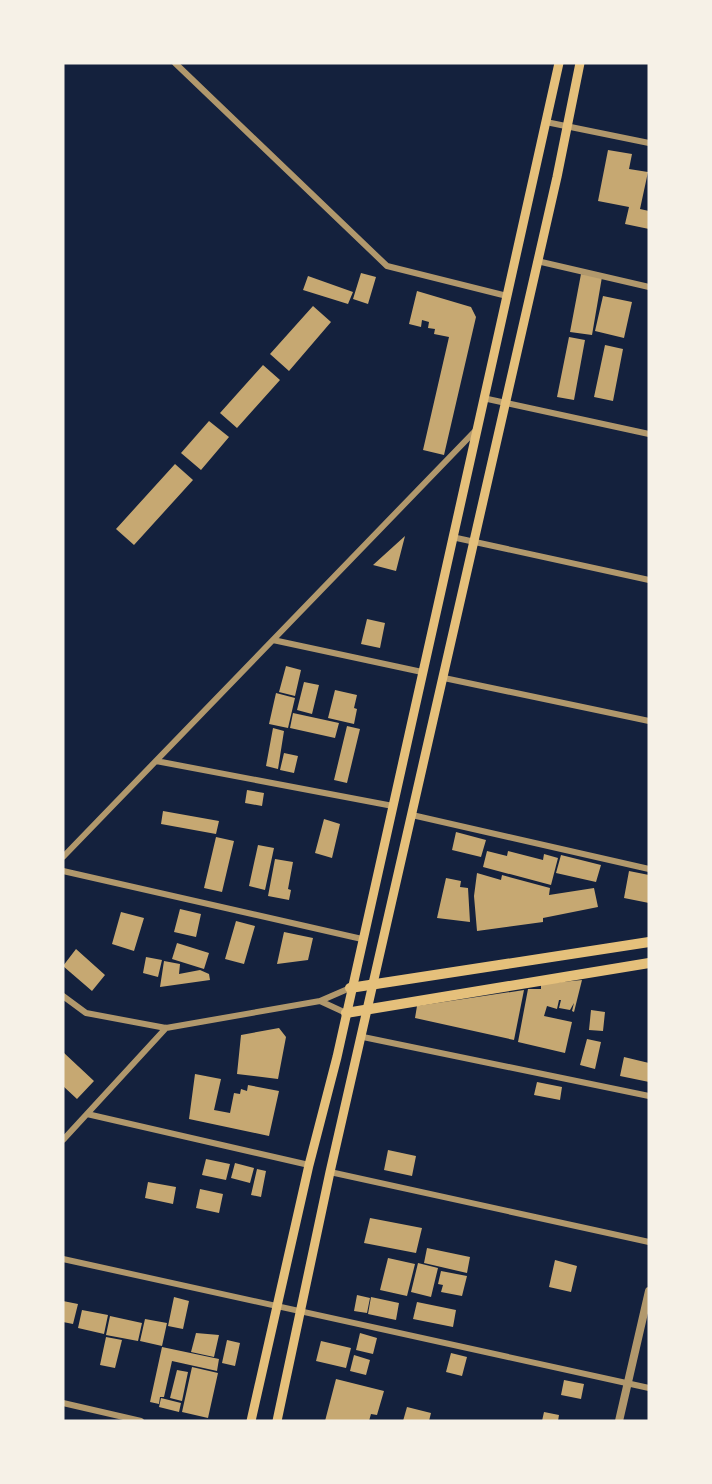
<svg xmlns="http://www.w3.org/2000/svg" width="712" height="1484" font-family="Signika,sans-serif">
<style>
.building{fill:#c6a872}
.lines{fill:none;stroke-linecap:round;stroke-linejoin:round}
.minor{stroke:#b1986c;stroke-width:6}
.tertiary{stroke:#b1986c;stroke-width:8}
.secondary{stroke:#e5c07b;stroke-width:9}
.primary{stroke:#e5c07b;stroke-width:10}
</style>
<rect width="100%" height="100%" fill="#14213d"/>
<path class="building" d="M608 150 632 154 629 169 648 172 640 209 649 211V229L625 224 629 207 598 201Z
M361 273 376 277 368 304 353 299Z
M581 274 602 277 592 335 570 332Z
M308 276 353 292 348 304 303 290Z
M417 291 471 307 476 317 444 455 423 450 449 337 434 334 435 329 428 328 429 322 422 320 421 327 409 324Z
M603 296 632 302 624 338 595 331Z
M313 306 331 322 289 371 270 354Z
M569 337 585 340 574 400 557 397Z
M605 345 623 349 613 401 594 397Z
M263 365 280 380 237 428 220 413Z
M209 421 229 437 201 470 181 453Z
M175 464 193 480 134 545 116 529Z
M405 536 396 571 373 565Z
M367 619 385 623 380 648 361 644Z
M286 666 301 670 295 696 279 692Z
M304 682 319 685 312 714 297 710Z
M335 690 357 695 354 708 357 709 354 724 328 718Z
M276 693 295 698 288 728 269 724Z
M293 713 339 723 335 738 290 728Z
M347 726 360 729 347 783 334 780Z
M273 728 284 731 278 769 266 766Z
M284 753 298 756 294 773 280 770Z
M247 790 264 793 262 806 245 803Z
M163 811 219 821 216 834 161 824Z
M324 819 340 824 332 858 315 853Z
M456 832 486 840 481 857 452 850Z
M216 837 234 841 222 892 204 888Z
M258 845 274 848 265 890 249 886Z
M487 851 507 856 508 851 543 860 544 854 558 858 551 885 483 867Z
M561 855 601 865 596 882 556 873Z
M275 859 293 862 288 889 291 890 289 900 268 896Z
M629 871 649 875V903L624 898Z
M477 873 501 880 502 875 550 888 549 895 594 888 598 907 543 918V922L477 931 474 896Z
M446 878 461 881 460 887 468 888 470 922 437 918Z
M180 909 201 914 196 937 174 932Z
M121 912 144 918 134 951 112 944Z
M236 921 255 926 244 964 225 959Z
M284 932 313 938 308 960 277 964Z
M177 943 209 953 204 969 172 959Z
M76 949 105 975 92 991 63 966Z
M146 957 162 960 158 977 143 973Z
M164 961 180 964 179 974 200 970 209 974 210 980 160 987Z
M582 980 574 1012 572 1011 574 1003 570 1010 559 1008 561 1000H559L557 1009 547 1006 544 1016 572 1022 565 1053 518 1042 528 989H541V984Z
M524 990 514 1040 415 1018 417 1006Z
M591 1010 605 1012 603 1031 589 1030Z
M279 1028 286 1037 278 1079 237 1074 241 1035Z
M587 1039 601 1042 595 1069 580 1065Z
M63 1052 94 1081 77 1099 63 1086Z
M624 1057 649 1063V1082L620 1076Z
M195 1074 221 1079 214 1110 230 1113 234 1093 240 1094 241 1089 247 1091 248 1085 279 1091 269 1136 189 1119Z
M537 1082 562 1087 560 1100 534 1095Z
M388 1150 416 1156 412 1176 384 1170Z
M206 1159 230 1164 226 1180 202 1175Z
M235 1163 254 1168 250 1183 231 1178Z
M257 1169 266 1171 261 1197 251 1195Z
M148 1182 176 1187 173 1204 145 1198Z
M200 1189 223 1194 219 1213 196 1208Z
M370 1218 422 1228 416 1253 364 1243Z
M427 1248 470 1257 467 1273 424 1263Z
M388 1258 415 1264 407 1296 380 1290Z
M555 1260 577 1266 571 1292 549 1287Z
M418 1263 438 1268 431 1297 411 1292Z
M441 1271 467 1276 462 1296 441 1292 443 1285 438 1284Z
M357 1295 370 1298 367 1313 354 1311Z
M174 1297 189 1301 183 1329 168 1326Z
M371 1297 399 1303 396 1320 368 1314Z
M63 1301 78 1304 73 1324 63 1322Z
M417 1302 456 1310 453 1327 413 1319Z
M82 1310 108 1315 104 1334 78 1328Z
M110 1316 142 1323 138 1341 106 1335Z
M145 1319 167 1323 162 1346 140 1341Z
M196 1333 219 1335 214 1357 191 1352Z
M360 1333 377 1338 373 1354 356 1350Z
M106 1337 122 1340 115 1368 100 1365Z
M227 1340 240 1343 235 1366 222 1363Z
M321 1341 351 1348 346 1368 316 1361Z
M162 1347 219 1359 217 1371 172 1361 164 1397H160L159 1404 150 1402Z
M451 1353 467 1357 462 1376 446 1372Z
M354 1355 370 1360 366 1375 350 1371Z
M192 1367 218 1373 208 1418 182 1412Z
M177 1370 188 1372 182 1401 170 1398Z
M336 1379 384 1391 377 1415 371 1414 369 1421H325Z
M564 1380 584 1384 581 1399 561 1395Z
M161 1398 181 1403 179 1412 159 1407Z
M407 1407 431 1413 429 1421H403Z
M544 1412 559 1415 558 1421H542Z"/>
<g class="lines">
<path class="minor" d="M175 63 387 266 507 296
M546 122 649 143
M537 261 649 287
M483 398 649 434
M452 537 649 580
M273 640 422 672
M444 678 649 721
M156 761 393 806
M412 815 649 869
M63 857 476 430
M63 871 362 939
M63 996 86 1013 166 1028 320 1001 350 988
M320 1001 346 1013
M363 1037 649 1096
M87 1114 309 1165
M63 1140 166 1028
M330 1172 649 1242
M63 1259 649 1388
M63 1403 141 1421"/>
<path class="tertiary" d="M619 1421 649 1291"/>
<path class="secondary" d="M251 1421 309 1165 337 1057 559 63
M277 1421 330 1172 557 177 580 63"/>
<path class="primary" d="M350 988 649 942
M346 1013 649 963"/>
</g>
<rect width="712" height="1484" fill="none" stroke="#f6f1e7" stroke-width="129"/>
</svg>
